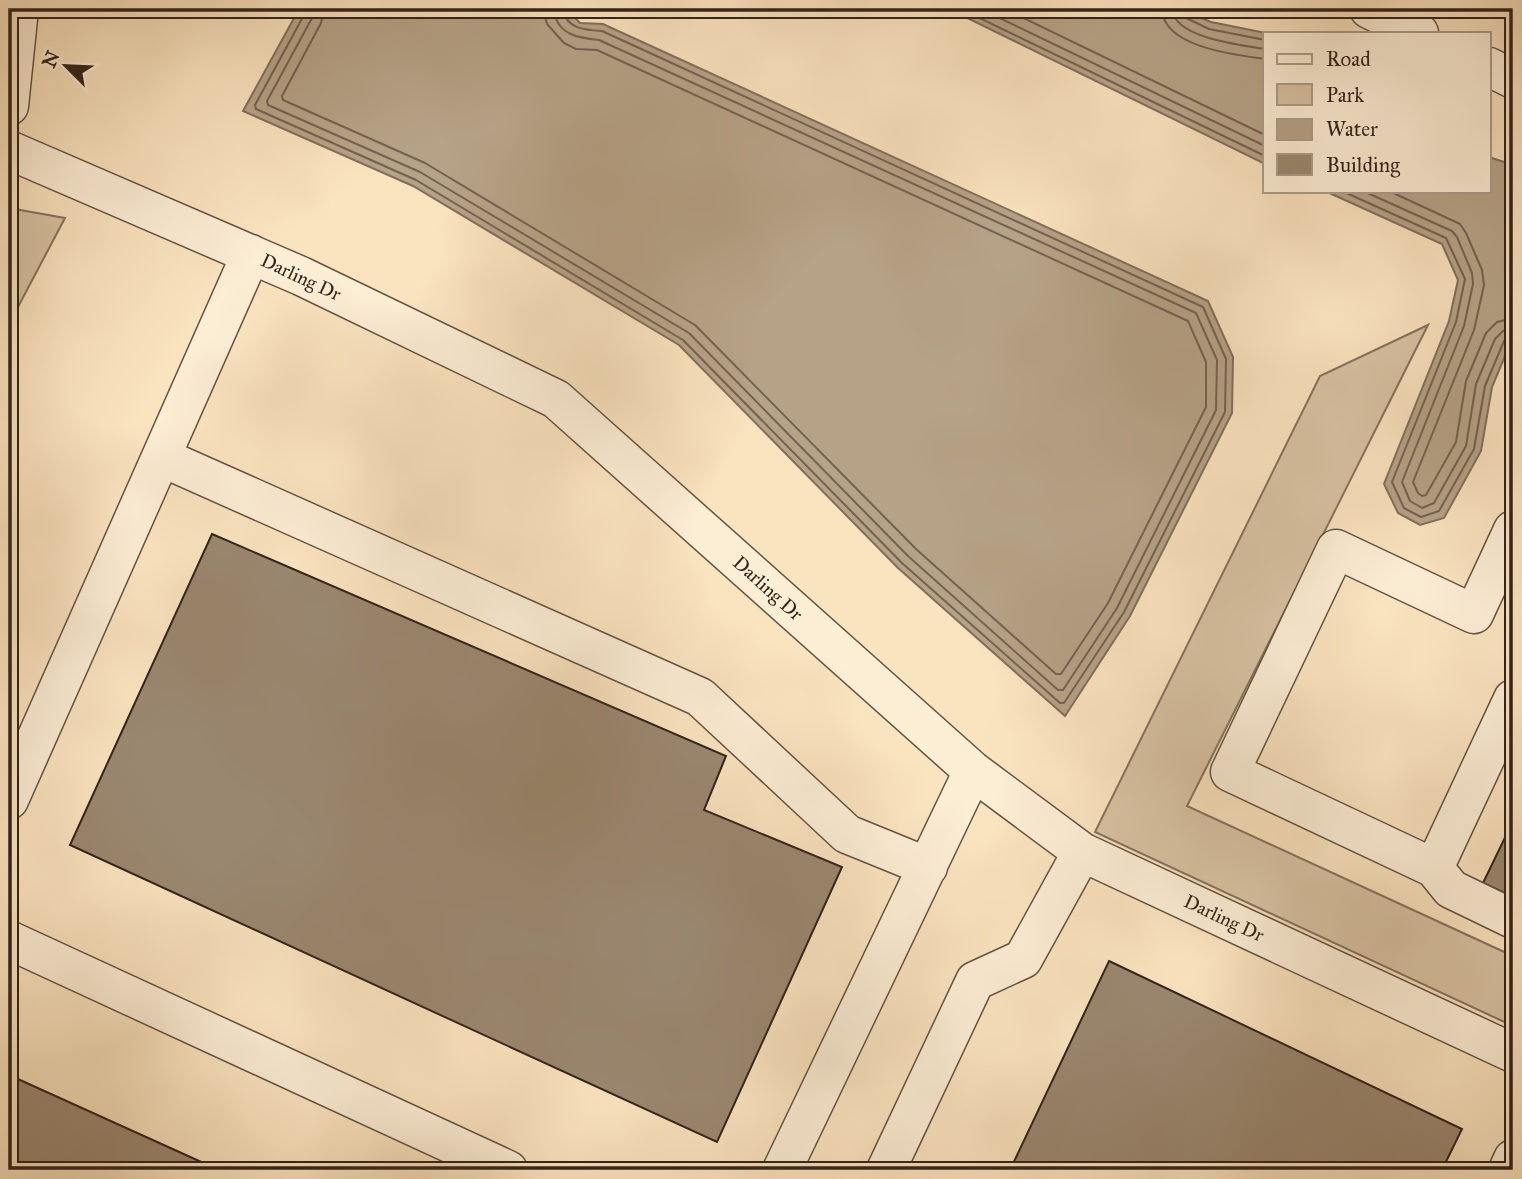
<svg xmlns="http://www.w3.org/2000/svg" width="1522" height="1179" font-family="'IM FELL Great Primer',serif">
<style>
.green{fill:#d8c2a3;stroke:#86725e;stroke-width:2}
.water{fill:#b6a287;stroke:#826f5b;stroke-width:2}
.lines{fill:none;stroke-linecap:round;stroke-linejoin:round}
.shore{stroke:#746250;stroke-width:2}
.building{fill:#9a8770;stroke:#33231a;stroke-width:2}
.minor-casing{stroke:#655343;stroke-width:41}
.minor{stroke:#fcedd5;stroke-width:38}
.labels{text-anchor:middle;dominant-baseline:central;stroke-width:5;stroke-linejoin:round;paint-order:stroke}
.street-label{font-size:19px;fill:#33231a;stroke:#fcedd5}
</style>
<rect width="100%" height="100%" fill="#fae3bf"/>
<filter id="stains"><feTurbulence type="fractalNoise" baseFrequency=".00286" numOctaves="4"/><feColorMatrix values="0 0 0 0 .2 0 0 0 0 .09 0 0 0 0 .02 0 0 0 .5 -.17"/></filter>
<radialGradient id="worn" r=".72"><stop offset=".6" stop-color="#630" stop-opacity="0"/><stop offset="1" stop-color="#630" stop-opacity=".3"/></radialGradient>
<path class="green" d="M9 208 65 218 9 324Z
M1428 325 1187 806 1513 956V1026L1095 832 1320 376Z"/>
<path class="water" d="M299 9H567L580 23 603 24 1208 301 1233 357 1232 413 1130 616 1065 716 898 568 679 345 413 186 243 111Z
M949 9H1181L1211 22 1266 33 1265 164Z
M1489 157 1513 165V337L1492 387 1481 451 1444 518 1420 525 1398 513 1384 484 1449 321 1458 280 1442 244 1325 191H1489Z"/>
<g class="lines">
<path class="shore" d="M305 9 304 15 255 105 256 109 416 180 683 340 902 563 1060 703H1064L1124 612 1225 412 1226 359 1203 307 602 31C585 30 566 29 563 9
M314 9 312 18 267 101 268 105 420 172 689 333 908 556 1058 690H1063L1117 608 1216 410 1217 360 1196 313 599 40C579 38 556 35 554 9
M324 9 321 23 282 96 283 100 425 163 695 325 916 549 1056 674H1061L1108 603 1206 407V362L1188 321 597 50 576 49 564 43 547 24 543 9
M961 9 1265 156
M981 9 1265 146
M1005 9 1265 135
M1162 9C1163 47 1235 55 1265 59
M1172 9C1174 38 1241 45 1265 49
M1181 9 1184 17 1209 29 1265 40
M1342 191 1446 238 1465 279 1456 322 1392 482 1404 508 1421 517 1439 511 1474 449 1485 386 1504 341 1513 337
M1363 191 1452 231 1457 237 1472 273 1473 284 1464 326 1402 482 1410 501 1422 508 1434 503 1466 446 1476 384 1495 339 1503 331 1513 328
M1389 191 1460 224 1466 233 1482 270 1484 285 1474 330 1413 482 1418 493 1422 496 1426 495 1456 442 1466 381 1486 333 1497 322 1513 318"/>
</g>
<path class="building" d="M212 534 726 756 704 810 842 867 717 1142 70 845Z
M1513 821V897L1483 883Z
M1109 961 1462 1129 1442 1170H1010Z
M9 1075 219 1170H9Z"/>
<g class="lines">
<g class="minor-casing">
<path id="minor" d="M1369 9 1419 33
M1489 67 1513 79
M9 106 19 9
M9 150 301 276 556 399 973 771 1082 852 1513 1053
M161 457 700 697 847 834 928 867
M1513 530 1474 614 1336 549 1230 772 1434 868 1451 889 1513 919
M9 800 251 254
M1434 868 1513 699
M9 940 508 1170
M782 1170 973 771
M886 1170 975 981 1023 959 1082 852
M1508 1170 1513 1159"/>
</g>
<use href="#minor" class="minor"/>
</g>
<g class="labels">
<g class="street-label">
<text transform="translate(301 277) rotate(25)">Darling Dr</text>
<text transform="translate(768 588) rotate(42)">Darling Dr</text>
<text transform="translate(1224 918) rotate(25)">Darling Dr</text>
</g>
</g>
<rect width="1522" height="1179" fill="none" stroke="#fae3bf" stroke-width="35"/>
<rect x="10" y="10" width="1501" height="1158" fill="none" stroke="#33231a" stroke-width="3.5"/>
<rect x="18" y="18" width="1487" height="1144" fill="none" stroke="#33231a" stroke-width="2"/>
<rect x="1263" y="32" width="228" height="161" fill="#fcedd5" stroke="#ac9c8a" stroke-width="2"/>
<rect x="1277" y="54" width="35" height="10" fill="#fcedd5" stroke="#ac9c8a" stroke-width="2"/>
<text x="1326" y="66" font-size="21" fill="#33231a">Road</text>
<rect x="1277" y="84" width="35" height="21" fill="#d8c2a3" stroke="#ac9c8a" stroke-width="2"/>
<text x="1326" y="102" font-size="21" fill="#33231a">Park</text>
<rect x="1277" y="119" width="35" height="21" fill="#b6a287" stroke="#ac9c8a" stroke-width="2"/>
<text x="1326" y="136" font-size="21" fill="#33231a">Water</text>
<rect x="1277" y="154" width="35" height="21" fill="#9a8770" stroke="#ac9c8a" stroke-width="2"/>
<text x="1326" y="172" font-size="21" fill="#33231a">Building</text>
<g transform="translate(66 66) rotate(294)" stroke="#fcedd5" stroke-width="5" paint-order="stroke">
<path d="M0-5L12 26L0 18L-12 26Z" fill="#33231a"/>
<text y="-10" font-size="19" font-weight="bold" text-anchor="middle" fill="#33231a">N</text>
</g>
<rect width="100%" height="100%" filter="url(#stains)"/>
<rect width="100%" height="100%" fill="url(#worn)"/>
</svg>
